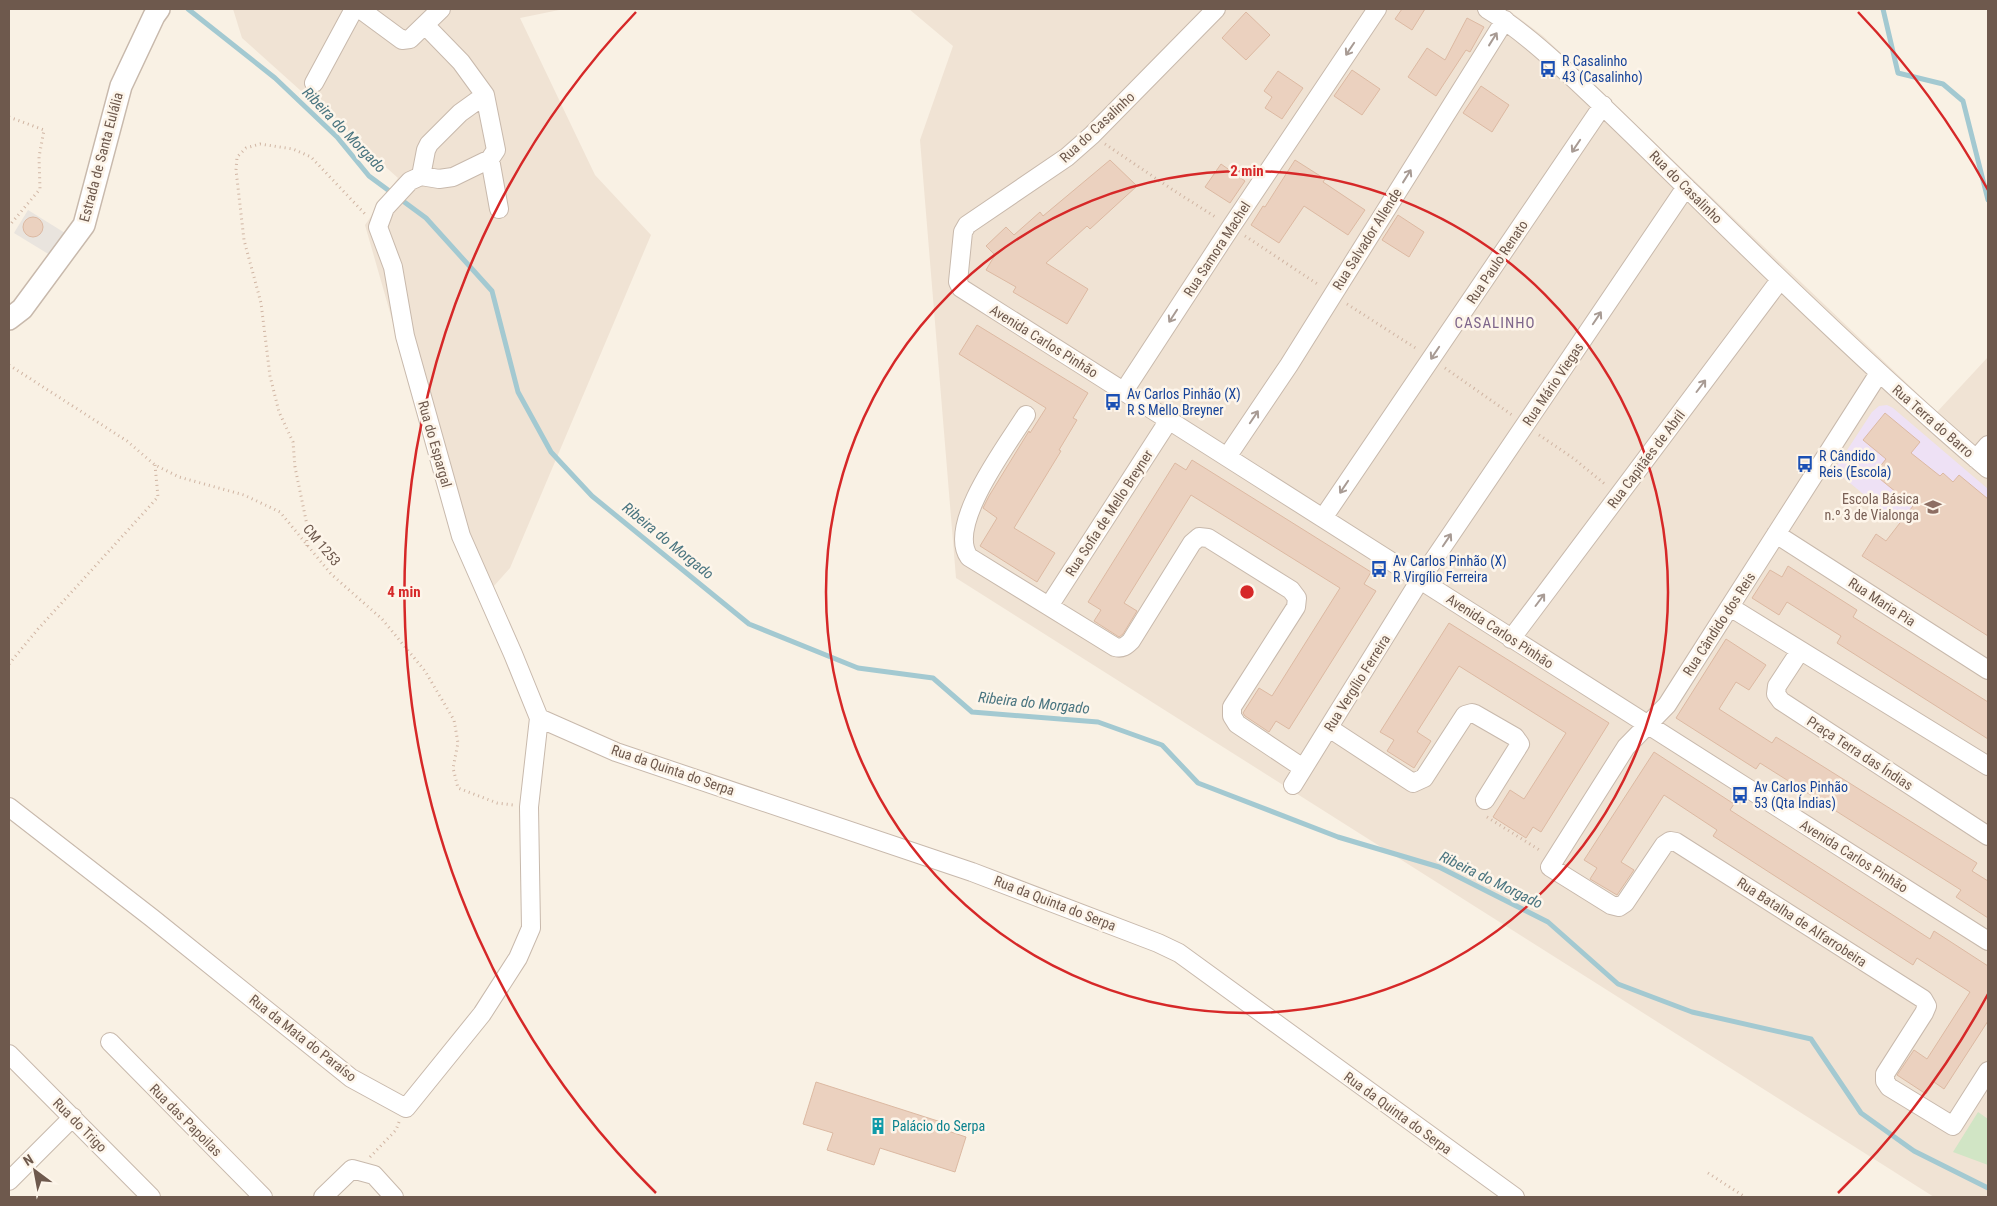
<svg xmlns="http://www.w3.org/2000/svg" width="1997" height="1206" font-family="'Roboto Condensed',sans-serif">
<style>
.residential{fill:#f0e3d4}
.industrial{fill:#e9e4de}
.education{fill:#eee1f5}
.green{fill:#d1e5c5}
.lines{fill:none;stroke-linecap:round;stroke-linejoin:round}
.stream{stroke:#a3c9d1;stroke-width:5}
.building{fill:#ebd1bf;stroke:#dcb9a2}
.minor-casing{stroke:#c8b9ac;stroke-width:20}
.tertiary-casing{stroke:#c8b9ac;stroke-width:24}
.path{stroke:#d0b5a3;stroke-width:3;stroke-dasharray:1 4;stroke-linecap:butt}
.minor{stroke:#fff;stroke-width:18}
.tertiary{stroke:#fff;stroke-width:21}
.oneway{stroke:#a89b94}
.ring{fill:none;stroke:#d62828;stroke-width:2.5}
.labels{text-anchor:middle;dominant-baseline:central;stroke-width:5;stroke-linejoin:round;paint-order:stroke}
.transit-label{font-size:14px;fill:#164399;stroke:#fdf5ea;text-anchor:start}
.street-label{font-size:14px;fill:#6e594d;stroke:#fdf5ea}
.education-label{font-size:14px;fill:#785e54;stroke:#fdf5ea;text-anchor:end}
.culture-label{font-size:14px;fill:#0d838f;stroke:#fdf5ea;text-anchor:start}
.water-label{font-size:15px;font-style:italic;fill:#4a7580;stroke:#fdf5ea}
.neighbourhood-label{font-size:15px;letter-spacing:1px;fill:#7e658b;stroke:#fdf5ea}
.centre{fill:#d62828;stroke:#fdf5ea;stroke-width:2.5}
.ring-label{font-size:15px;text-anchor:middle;font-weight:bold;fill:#d62828;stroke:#fdf5ea;stroke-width:5;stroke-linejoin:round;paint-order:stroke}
</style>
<rect width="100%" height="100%" fill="#f9f1e4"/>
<path class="residential" d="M233 9H564L520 18 595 175 651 235 510 568 485 596 432 459 365 225 398 178 242 38Z
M909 9H1507L1543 36 1937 412 1988 357V1197H1934L956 578 920 140 953 46Z"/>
<path class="industrial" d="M28 210 65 233 50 255 14 233Z"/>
<path class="education" d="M1887 405 1893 408 1988 489V636L1862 556 1876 534 1888 542 1900 524 1834 470 1872 412 1879 406Z"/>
<path class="green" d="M1978 1112 1988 1119V1165L1953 1152Z"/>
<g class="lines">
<path class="stream" d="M188 9 275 78 337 137 369 176 426 218 492 291 518 392 551 452 592 496 749 624 858 668 933 678 972 712 1098 722 1162 745 1198 783 1338 837 1439 867 1548 922 1618 984 1692 1012 1811 1039 1861 1113 1914 1151 1988 1188
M1883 9 1898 73 1943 84 1963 101 1988 200"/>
</g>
<path class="building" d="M1402 9H1425L1412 30 1395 19Z
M1246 12 1270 35 1246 60 1222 38Z
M1467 18 1484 27 1470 52 1466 50 1436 96 1408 77 1427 48 1445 60Z
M1352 70 1380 89 1362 115 1334 96Z
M1278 71 1303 88 1282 119 1265 108 1272 97 1264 91Z
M1481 86 1509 105 1492 132 1463 113Z
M1110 160 1137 186 1090 229 1087 226 1046 263 1088 289 1067 324 1013 292 1016 287 986 270 995 255 986 246 1006 227 1014 235 1040 212 1043 216Z
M1295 160 1325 179 1323 182 1365 210 1348 235 1304 206 1279 243 1251 225 1263 206 1265 207Z
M1221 164 1245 181 1230 203 1205 187Z
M1398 215 1424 232 1409 257 1382 240Z
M23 227a10 10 0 1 1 20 0a10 10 0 1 1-20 0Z
M977 325 1088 393 1073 418 1077 420 1059 450 1061 451 1014 528 1055 553 1037 582 980 546 997 518 983 508 989 496 1029 431 1030 433 1046 408 959 354Z
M1885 413 1920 442 1911 453 1940 476 1943 473 1953 482 1959 475 1988 499V636L1862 556 1876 534 1886 541 1913 506 1874 474 1886 459 1863 440Z
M1192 460 1371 572 1364 584 1376 591 1289 729 1276 721 1269 732 1245 716 1243 713 1259 688 1272 696 1340 588 1191 495 1124 603 1137 611 1123 634 1119 637 1094 621 1101 610 1088 602 1175 463 1186 470Z
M1788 566 1857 610 1853 617 1988 702V739L1837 643 1841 636 1787 602 1779 615 1752 598 1770 570 1782 577Z
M1449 623 1609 723 1541 832 1533 827 1526 838 1493 817 1510 790 1524 799 1566 733 1459 666 1417 732 1431 741 1414 768 1387 751 1394 740 1380 732Z
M1726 639 1766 665 1749 690 1736 682 1719 709 1772 743 1776 737 1977 863 1972 871 1988 881V918L1956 897 1961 890 1760 763 1756 769 1676 718Z
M1654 752 1734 804 1730 810 1930 939 1934 931 1988 966V1021L1944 1089 1934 1082 1926 1094 1897 1075 1914 1050 1927 1059 1970 992 1917 958 1913 965 1713 836 1717 830 1664 795 1621 862 1634 870 1617 895 1590 879 1597 868 1584 860Z
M816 1082 944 1123 942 1129 966 1137 955 1172 880 1148 874 1165 827 1150 833 1133 803 1124Z"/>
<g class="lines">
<g class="minor-casing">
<path id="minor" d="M363 9 364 12 402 40 410 39 441 9
M1216 9 1092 135 1067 157 967 225 963 232 958 282 961 288 1988 941
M1487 9C1518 28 1546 53 1573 78 1614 116 1654 156 1695 196 1790 290 1886 382 1988 469
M314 83 354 9
M490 159 499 209
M421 176 426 150 429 144 460 113 485 95
M1879 373 1667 705 1626 747 1550 867 1611 905 1619 907 1625 903 1664 845 1670 841 1676 842 1923 999 1927 1006 1924 1013 1885 1074V1081L1889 1087 1953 1126 1988 1071
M1124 391 1231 227 1377 9
M1026 415C1008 444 946 525 969 557L1115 647C1122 649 1126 646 1131 641L1192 543 1199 537 1208 538 1291 590 1297 598 1296 607 1232 707V716L1237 724 1303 768
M1227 457 1289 365 1505 20
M1976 459 1988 445
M1323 518 1603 105
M1776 534 1988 670
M1049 606 1169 420
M1730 607 1988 766
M1511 639 1780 280
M1800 651 1777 686 1776 694 1781 701 1988 836
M539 718 616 752 972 872 1158 943 1179 953 1515 1197
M1329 728 1413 783 1424 778 1465 715 1472 713 1475 714 1515 737 1520 744 1485 800
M1293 785 1420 580 1686 187
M9 807 152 918 351 1078 406 1108 482 1014 518 958 531 928 529 807 539 718 513 654 461 536 405 336 393 267 378 227 385 208 410 181 421 176 439 179 453 177 490 159 496 150 485 95 461 62 425 25
M110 1042 263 1197
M9 1054 151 1197
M9 1181 73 1117
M323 1197 352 1169 374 1175 394 1197"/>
</g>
<g class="tertiary-casing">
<path id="tertiary" d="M9 319 22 309 84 225 121 86 154 16 159 9"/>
</g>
<path class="path" d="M9 117 44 130 39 157 40 189 9 226
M1105 144 1173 190 1217 218
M1245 236 1319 285
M1347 304 1417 349
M9 365 127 441 155 465 179 477 244 495 280 512 331 574 382 619 425 671 454 720 458 743 453 768 458 788 497 803 513 805
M1445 368 1512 415
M1539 435 1573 458 1606 485
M307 546V525L295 467 293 442 279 412 270 376 261 303 244 240 236 170 237 157 246 148 260 144 293 149 311 157 365 214
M9 664 38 629 158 497 155 465
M1487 817 1541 851
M370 1157 396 1130 399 1122
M1708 1173 1745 1197"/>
<use href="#minor" class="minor"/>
<use href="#tertiary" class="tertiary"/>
</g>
<defs><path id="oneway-shaft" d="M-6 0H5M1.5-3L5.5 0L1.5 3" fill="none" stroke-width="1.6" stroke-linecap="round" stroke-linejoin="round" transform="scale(1.25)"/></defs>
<g class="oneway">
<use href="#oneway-shaft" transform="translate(1493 39) rotate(-58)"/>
<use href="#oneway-shaft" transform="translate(1350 49) rotate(124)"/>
<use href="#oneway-shaft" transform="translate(1576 146) rotate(124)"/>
<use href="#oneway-shaft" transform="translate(1407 176) rotate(-58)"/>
<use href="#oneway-shaft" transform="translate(1173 316) rotate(123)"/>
<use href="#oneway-shaft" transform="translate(1597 318) rotate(-56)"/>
<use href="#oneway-shaft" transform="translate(1435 353) rotate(124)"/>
<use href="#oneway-shaft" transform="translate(1701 386) rotate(-53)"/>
<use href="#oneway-shaft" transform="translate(1254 417) rotate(-56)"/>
<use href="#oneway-shaft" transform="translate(1344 487) rotate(124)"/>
<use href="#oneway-shaft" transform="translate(1447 540) rotate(-56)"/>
<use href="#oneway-shaft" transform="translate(1540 600) rotate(-53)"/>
</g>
<g class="ring">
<circle cx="1247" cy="592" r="421"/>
<path d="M1988 994A843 843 0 0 1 1838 1193M656 1193A843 843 0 0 1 636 12M1858 12A843 843 0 0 1 1988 190"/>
</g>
<defs>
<g id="bus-bare" transform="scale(1.35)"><path d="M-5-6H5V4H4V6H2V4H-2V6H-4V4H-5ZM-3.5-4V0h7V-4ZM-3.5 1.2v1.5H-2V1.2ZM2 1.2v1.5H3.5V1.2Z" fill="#1a4fb4" stroke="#fdf5ea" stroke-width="2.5" paint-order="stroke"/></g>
<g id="school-bare" transform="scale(1.35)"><path d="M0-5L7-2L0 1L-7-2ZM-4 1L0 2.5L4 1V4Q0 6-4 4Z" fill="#8d6e63" stroke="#fdf5ea" stroke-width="2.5" paint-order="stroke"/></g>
<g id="building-bare" transform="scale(1.35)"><path d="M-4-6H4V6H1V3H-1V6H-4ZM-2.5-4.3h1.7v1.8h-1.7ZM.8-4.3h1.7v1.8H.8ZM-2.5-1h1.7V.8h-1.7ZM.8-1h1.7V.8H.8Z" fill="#0f9aa8" stroke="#fdf5ea" stroke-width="2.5" paint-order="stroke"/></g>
</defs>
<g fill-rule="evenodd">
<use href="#bus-bare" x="1548" y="69"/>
<use href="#bus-bare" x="1113" y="402"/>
<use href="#bus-bare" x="1805" y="464"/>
<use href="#school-bare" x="1933" y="507"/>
<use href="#bus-bare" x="1379" y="569"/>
<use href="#bus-bare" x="1740" y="795"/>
<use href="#building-bare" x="878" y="1126"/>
</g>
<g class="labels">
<g class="transit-label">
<text x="1562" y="61">R Casalinho<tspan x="1562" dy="16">43 (Casalinho)</tspan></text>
<text x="1127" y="394">Av Carlos Pinhão (X)<tspan x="1127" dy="16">R S Mello Breyner</tspan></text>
<text x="1819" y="456">R Cândido<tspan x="1819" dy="16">Reis (Escola)</tspan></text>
<text x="1393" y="561">Av Carlos Pinhão (X)<tspan x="1393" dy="16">R Virgílio Ferreira</tspan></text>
<text x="1754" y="787">Av Carlos Pinhão<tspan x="1754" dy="16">53 (Qta Índias)</tspan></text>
</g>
<g class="street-label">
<text transform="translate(1097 127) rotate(-43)">Rua do Casalinho</text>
<text transform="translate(101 157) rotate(-75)">Estrada de Santa Eulália</text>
<text transform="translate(1686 187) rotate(45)">Rua do Casalinho</text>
<text transform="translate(1367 239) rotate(-58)">Rua Salvador Allende</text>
<text transform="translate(1217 249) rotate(-57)">Rua Samora Machel</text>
<text transform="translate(1497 262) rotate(-56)">Rua Paulo Renato</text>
<text transform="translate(1044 341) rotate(32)">Avenida Carlos Pinhão</text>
<text transform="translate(1553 384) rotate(-56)">Rua Mário Viegas</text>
<text transform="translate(1933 421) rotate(41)">Rua Terra do Barro</text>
<text transform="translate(435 444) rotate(74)">Rua do Espargal</text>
<text transform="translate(1646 459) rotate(-53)">Rua Capitães de Abril</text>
<text transform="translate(1109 513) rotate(-57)">Rua Sofia de Mello Breyner</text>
<text transform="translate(322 545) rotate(50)">CM 1253</text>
<text transform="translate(1882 602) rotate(33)">Rua Maria Pia</text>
<text transform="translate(1719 624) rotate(-57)">Rua Cândido dos Reis</text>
<text transform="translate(1500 631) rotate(33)">Avenida Carlos Pinhão</text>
<text transform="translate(1357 683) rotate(-58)">Rua Vergílio Ferreira</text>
<text transform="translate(1860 753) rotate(33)">Praça Terra das Índias</text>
<text transform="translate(673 770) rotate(19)">Rua da Quinta do Serpa</text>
<text transform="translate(1854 856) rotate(32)">Avenida Carlos Pinhão</text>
<text transform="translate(1055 903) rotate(21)">Rua da Quinta do Serpa</text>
<text transform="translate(1802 922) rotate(33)">Rua Batalha de Alfarrobeira</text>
<text transform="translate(303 1038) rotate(38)">Rua da Mata do Paraíso</text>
<text transform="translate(1398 1113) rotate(36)">Rua da Quinta do Serpa</text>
<text transform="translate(186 1120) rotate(45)">Rua das Papoilas</text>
<text transform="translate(80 1125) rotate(45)">Rua do Trigo</text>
</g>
<g class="education-label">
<text x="1919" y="499">Escola Básica<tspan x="1919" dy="16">n.º 3 de Vialonga</tspan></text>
</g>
<g class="culture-label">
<text x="892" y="1126">Palácio do Serpa</text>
</g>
<g class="water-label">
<text transform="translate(344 130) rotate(46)">Ribeira do Morgado</text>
<text transform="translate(668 541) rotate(39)">Ribeira do Morgado</text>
<text transform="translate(1034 703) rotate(6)">Ribeira do Morgado</text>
<text transform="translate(1491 880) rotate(26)">Ribeira do Morgado</text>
</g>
<g class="neighbourhood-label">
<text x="1495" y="323">CASALINHO</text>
</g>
</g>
<circle cx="1247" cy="592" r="8" class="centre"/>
<g class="ring-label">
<text x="1247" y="176">2 min</text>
<text x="404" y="597">4 min</text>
</g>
<rect width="1997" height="1206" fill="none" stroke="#6e594d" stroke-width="20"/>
<g transform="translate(35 1171) rotate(328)" stroke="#fdf5ea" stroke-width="4" paint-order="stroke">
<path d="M0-4L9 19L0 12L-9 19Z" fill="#6e594d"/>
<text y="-8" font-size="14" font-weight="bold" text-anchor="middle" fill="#6e594d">N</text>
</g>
</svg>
